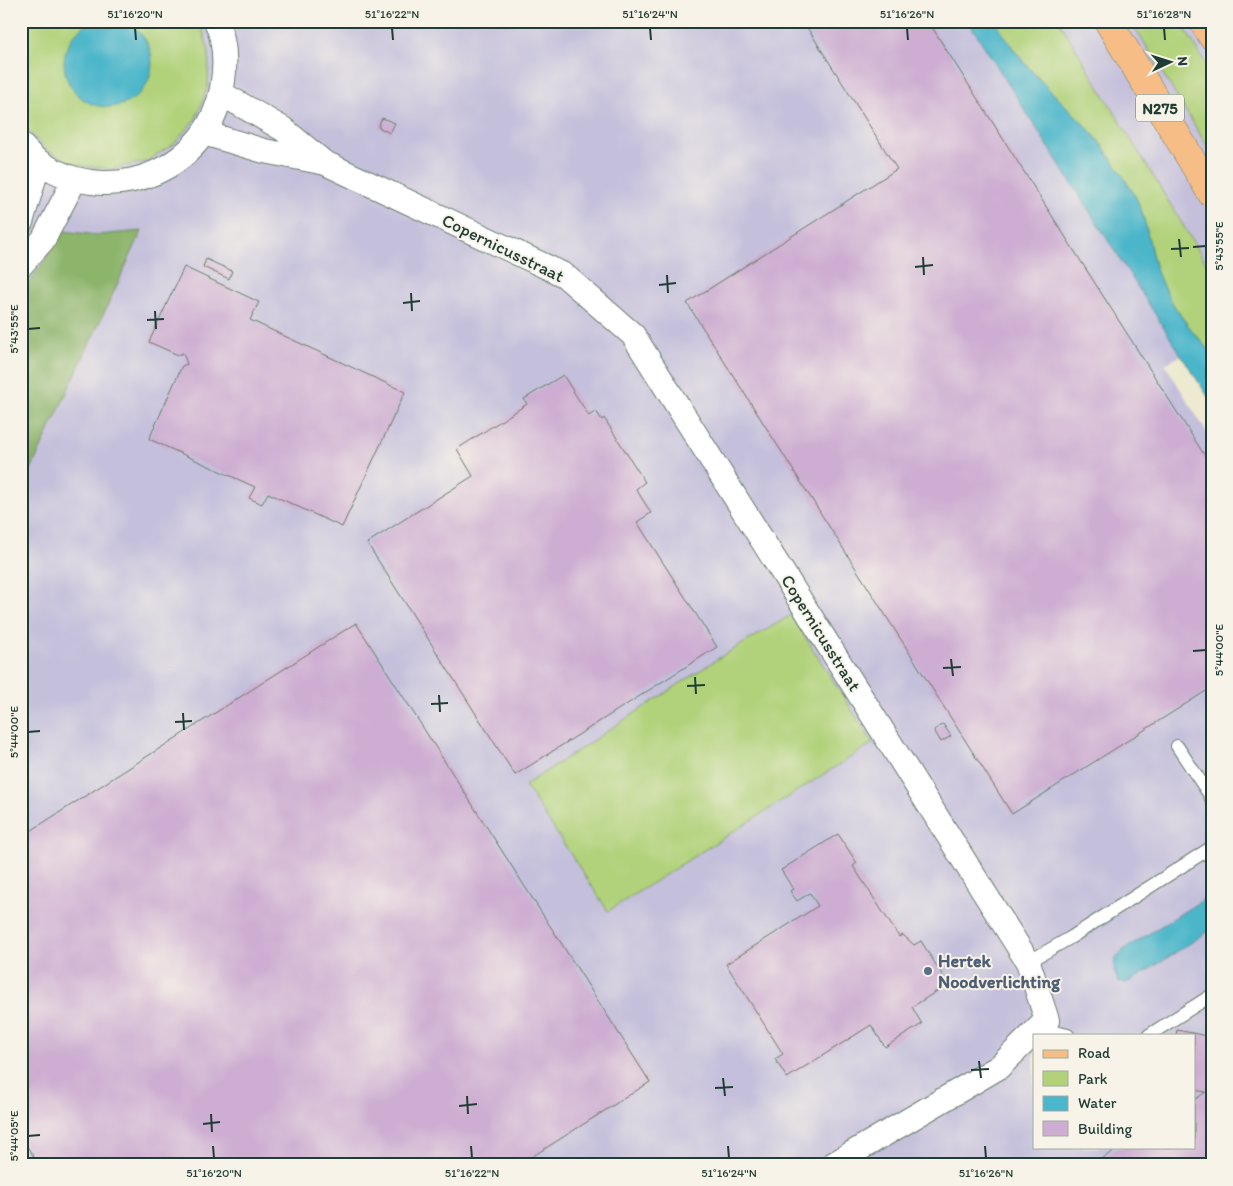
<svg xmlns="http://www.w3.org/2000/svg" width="1233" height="1186" font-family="Itim,sans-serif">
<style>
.industrial{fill:#c4c0db;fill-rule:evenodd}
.green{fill:#b1d27a;stroke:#688857}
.forest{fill:#8cb46a;stroke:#56784f}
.water{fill:#4cb6ca;stroke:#367a7f}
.building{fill:#cdaed2}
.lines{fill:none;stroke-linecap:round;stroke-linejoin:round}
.service-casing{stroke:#677a6b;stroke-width:14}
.minor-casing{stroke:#677a6b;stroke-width:26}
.primary-casing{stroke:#677a6b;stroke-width:29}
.service{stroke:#fff;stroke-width:12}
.minor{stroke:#fff;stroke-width:24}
.primary{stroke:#f6be86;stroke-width:28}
.ticks{fill:none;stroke:#1f3d34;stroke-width:2}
.service-dot{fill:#5c6f8a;stroke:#f7f3e8;stroke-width:2}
.labels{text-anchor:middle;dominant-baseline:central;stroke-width:4;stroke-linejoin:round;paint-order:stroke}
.shield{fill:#f7f3e8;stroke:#60746a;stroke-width:1}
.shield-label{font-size:16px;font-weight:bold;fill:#1f3d34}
.street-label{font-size:18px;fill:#1f3d34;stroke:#f7f3e8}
.service-label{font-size:18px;font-weight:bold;fill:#4e5e75;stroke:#f7f3e8;text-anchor:start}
.neatline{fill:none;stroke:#1f3d34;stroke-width:2}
.ticks-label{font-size:12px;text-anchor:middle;fill:#1f3d34}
</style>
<rect width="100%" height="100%" fill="#f7f3e8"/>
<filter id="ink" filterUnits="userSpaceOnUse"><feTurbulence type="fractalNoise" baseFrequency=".02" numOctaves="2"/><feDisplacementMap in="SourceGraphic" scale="10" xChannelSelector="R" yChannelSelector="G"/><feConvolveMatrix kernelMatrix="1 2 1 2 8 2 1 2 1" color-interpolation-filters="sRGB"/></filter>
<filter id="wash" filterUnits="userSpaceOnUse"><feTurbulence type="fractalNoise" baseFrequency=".0096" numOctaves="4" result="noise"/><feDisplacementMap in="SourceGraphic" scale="20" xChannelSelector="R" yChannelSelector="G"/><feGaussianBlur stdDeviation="1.12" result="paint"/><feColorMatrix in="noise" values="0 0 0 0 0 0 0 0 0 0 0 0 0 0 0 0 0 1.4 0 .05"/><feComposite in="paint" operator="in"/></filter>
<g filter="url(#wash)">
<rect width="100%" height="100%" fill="#eeead2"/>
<path class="industrial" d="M21 21H1212V339L1165 364 1212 441V1165H21ZM1034 1035H1194V1147H1034Z"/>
<path class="green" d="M21 21H90L84 24 132 23 126 21H200L209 52 208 86 196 118 174 144 145 162 112 169 77 165 47 150 21 124Z
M995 21H1059L1212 273V354C1190 329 1169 304 1157 272 1148 245 1147 214 1131 189 1120 171 1106 149 1092 133 1073 111 1050 92 1031 70 1017 55 1006 39 995 21Z
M1131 21H1180L1212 74V154Z
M791 615 873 743 608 911 525 785 719 658Z"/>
<path class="forest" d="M64 231 97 235 142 231 21 491V299L29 283Z"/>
<path class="water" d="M64 63a44 44 0 1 1 88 0a44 44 0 1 1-88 0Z
M968 21H995C1006 39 1017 55 1031 70 1050 92 1073 111 1092 133 1106 149 1120 171 1131 189 1147 214 1148 245 1157 272 1169 304 1190 329 1212 354V403Z
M1212 894V929L1136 978 1126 983 1118 981 1114 970 1115 960 1123 950Z"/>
<g id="blocks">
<path class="building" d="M803 21H928L1212 467V701L1206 691 1012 814 687 303 897 169Z
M382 118 395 123 390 133 378 127Z
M206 259 232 271 229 279 203 267Z
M184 267 259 302 250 320 405 392 342 527 268 493 262 504 249 498 255 487 149 439 182 366 187 364 183 353 178 355 149 342Z
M563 375 589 416 596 411 602 420 604 418 645 482 636 489 651 513 637 522 717 647 515 775 367 543 473 476 457 449 527 404 524 399Z
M356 623 650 1082 519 1165H39L21 1137V837Z
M943 724 951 736 941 742 934 730Z
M838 834 857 863 853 866 899 937 903 935 914 945 921 941 948 984 912 1007 922 1024 885 1047 871 1025 787 1078 775 1059 783 1054 726 964 818 906 810 893 797 901 790 891 793 889 781 870Z
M1177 1030 1212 1037V1165H1092L1120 1147H1194V1100L1206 1092 1194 1090V1035H1176Z"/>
</g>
</g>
<g filter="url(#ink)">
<use href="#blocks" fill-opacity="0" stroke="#677a6b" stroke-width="1"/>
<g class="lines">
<g class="service-casing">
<path id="service" d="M1177 746 1209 794 1212 801
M1028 962 1070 938 1212 847
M1039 1028 1068 1035
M1149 1035 1212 995"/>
</g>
<g class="minor-casing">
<path id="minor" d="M222 94 283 129 323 162 564 275 633 335 1028 962 1047 1020 999 1067 832 1165
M204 133 264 151 321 162
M21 145C27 151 33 159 41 163 113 211 213 168 223 81 225 67 225 53 222 39 221 33 218 27 216 21
M21 222 39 162
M21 265 43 240 75 179"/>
</g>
<g class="primary-casing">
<path id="primary" d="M1108 21 1212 194
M1203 21 1212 36"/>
</g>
<use href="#service" class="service"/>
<use href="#minor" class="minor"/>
<use href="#primary" class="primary"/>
</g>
</g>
<path class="ticks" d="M135 28 136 40M392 28 393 40M650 28 651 40M907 28 908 40M1164 28 1165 40M1179 239 1181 257M1193 247 1206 246M1171 249 1189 248M923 257 924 275M915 267 933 265M667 275 668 293M659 285 676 283M411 293 412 311M403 303 420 301M155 311 156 329M147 320 164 319M28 329 40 328M1193 651 1206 650M951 659 953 676M943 668 961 667M695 677 696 694M687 686 705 685M439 695 440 712M431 704 448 703M183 713 184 730M175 722 192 721M28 732 40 731M979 1061 981 1078M971 1070 989 1069M723 1078 725 1096M715 1088 733 1087M467 1096 468 1114M459 1106 477 1104M211 1114 212 1132M203 1124 220 1122M28 1136 40 1135M213 1146 214 1158M471 1146 472 1158M728 1146 729 1158M985 1146 986 1158"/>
<circle class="service-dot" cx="928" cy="971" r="5"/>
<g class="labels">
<rect class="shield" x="1136" y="94.5" width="48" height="27" rx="4"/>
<g class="shield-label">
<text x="1160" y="108">N275</text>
</g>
<g class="street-label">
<text transform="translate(503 248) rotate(26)">Copernicusstraat</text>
<text transform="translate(821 633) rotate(58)">Copernicusstraat</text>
</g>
<g class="service-label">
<text x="938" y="961">Hertek<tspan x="938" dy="21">Noodverlichting</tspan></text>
</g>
</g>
<rect width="1233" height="1186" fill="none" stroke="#f7f3e8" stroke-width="55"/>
<rect x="1033" y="1034" width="162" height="115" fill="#f7f3e8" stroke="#a1aaa0"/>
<rect x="1043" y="1050" width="25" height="8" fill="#f6be86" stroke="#a1aaa0"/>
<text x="1078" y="1058" font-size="15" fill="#1f3d34">Road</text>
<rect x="1043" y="1071" width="25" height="15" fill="#b1d27a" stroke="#a1aaa0"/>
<text x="1078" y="1084" font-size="15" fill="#1f3d34">Park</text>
<rect x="1043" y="1096" width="25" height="15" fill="#4cb6ca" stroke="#a1aaa0"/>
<text x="1078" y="1108" font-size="15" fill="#1f3d34">Water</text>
<rect x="1043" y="1121" width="25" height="15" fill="#cdaed2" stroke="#a1aaa0"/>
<text x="1078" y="1134" font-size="15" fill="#1f3d34">Building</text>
<g transform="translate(1170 62) rotate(86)" stroke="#f7f3e8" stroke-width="4" paint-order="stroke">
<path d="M0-4L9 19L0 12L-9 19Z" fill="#1f3d34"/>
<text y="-8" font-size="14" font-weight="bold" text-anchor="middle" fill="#1f3d34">N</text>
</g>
<rect x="28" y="28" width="1178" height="1130" class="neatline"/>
<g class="ticks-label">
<text x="135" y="18">51°16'20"N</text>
<text x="392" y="18">51°16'22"N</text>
<text x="650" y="18">51°16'24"N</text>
<text x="907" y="18">51°16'26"N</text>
<text x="1164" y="18">51°16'28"N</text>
<text transform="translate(1219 246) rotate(-90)" y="4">5°43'55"E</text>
<text transform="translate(14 329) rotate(-90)" y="4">5°43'55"E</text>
<text transform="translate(1219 650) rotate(-90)" y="4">5°44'00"E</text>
<text transform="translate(14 732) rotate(-90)" y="4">5°44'00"E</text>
<text transform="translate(14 1136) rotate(-90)" y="4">5°44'05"E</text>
<text x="214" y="1177">51°16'20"N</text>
<text x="472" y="1177">51°16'22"N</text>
<text x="729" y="1177">51°16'24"N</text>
<text x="986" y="1177">51°16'26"N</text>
</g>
</svg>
